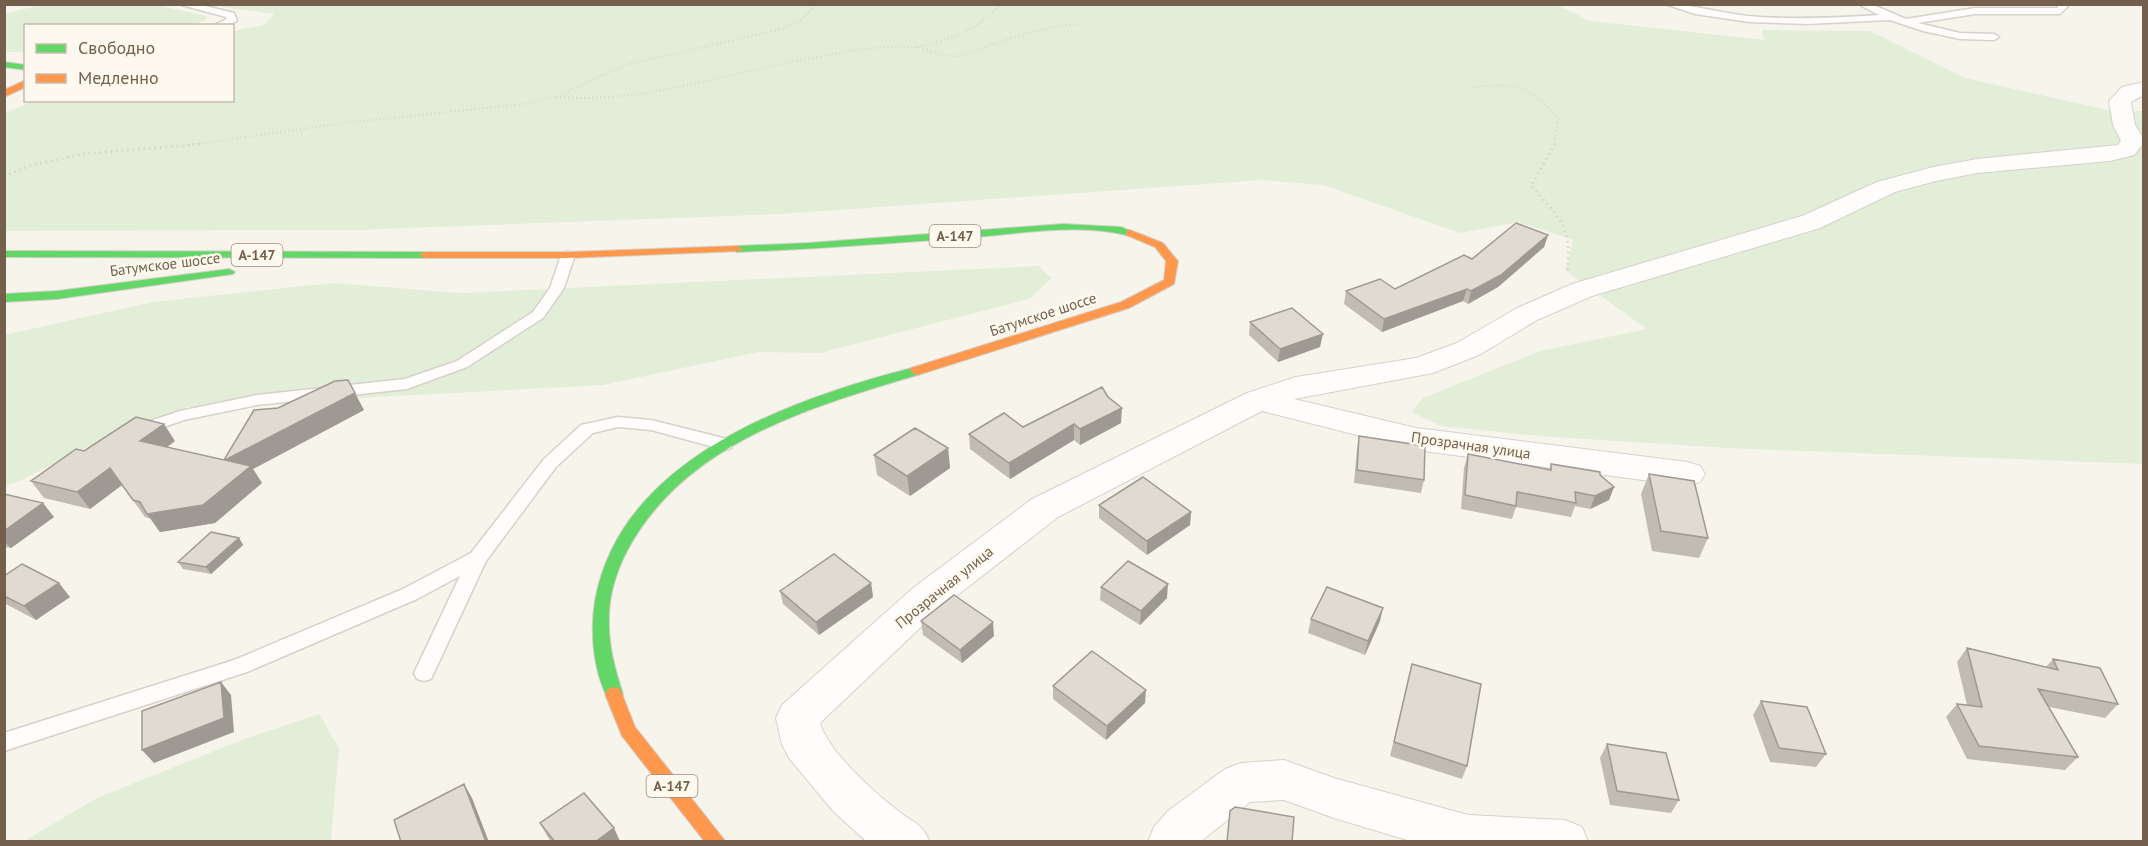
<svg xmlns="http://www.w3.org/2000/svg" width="2148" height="846" font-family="'PT Sans',sans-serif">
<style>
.green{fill:#e3eed8}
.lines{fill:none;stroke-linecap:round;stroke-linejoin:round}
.lane-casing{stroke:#d6d1cb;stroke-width:3}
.street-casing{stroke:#d6d1cb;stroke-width:2}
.fast-casing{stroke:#d5cfc7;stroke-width:2}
.slow-casing{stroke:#d5cfc7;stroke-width:2}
.path-far1{stroke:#dad4cf;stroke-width:2;stroke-dasharray:1 3;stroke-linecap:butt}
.path{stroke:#dad4cf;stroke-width:3;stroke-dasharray:1.5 4;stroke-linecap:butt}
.lane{fill:#fefdfc;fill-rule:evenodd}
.street{fill:#fefdfc;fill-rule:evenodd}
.fast{fill:#63d668;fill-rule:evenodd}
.slow{fill:#ff974d;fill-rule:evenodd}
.wall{fill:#c2bbb4}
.shaded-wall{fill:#9e9992}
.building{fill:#e1dad1;stroke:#9e9992;stroke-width:1.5}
.labels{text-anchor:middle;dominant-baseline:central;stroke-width:5;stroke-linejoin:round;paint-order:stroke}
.shield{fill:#fef9ef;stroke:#9d8d7e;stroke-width:1.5}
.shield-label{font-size:14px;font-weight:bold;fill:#745f4d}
.street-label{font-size:15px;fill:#745f4d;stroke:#fef9ef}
</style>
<rect width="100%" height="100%" fill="#f7f4ec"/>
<path class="green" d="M1555 4 1590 21 1765 40 1761 30 1870 31 1965 78 2112 111H2143V464L1728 448 1538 436 1441 426 1411 412 1423 398 1540 351 1647 329 1566 271 1573 240 1518 222 1460 233 1323 185 1262 180 781 214 356 230 5 231V113L34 101 232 100 233 31 264 25 274 14 212 5Z
M156 5 207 16 206 20 189 26H26L25 52H5V14L40 5Z
M1038 266 1052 278 1029 299 820 353 758 352 603 385 188 407 104 439 15 483 5 485 4 335 153 302 332 283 460 293Z
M319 714 339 748 331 841H24L97 798 247 738Z"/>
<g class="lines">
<g class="lane-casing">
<path id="lane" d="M178 4H197L234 13 237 21 228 26H212L227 19 226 17Z
M1665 4C1692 4 1720 13 1748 16 1791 20 1835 18 1879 15L1858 4H1871L1906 19 1975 8H2057L2060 4H2070L2060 14H1975L1918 23 1960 33 1994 34 1999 37 1994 40 1960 39 1923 31 1890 20 1807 24 1750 22 1695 14Z
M568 251 575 255 564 288 543 318 467 367 407 389 257 405 184 420 138 436 132 435 130 431 132 427 180 411 257 395 405 379 457 361 533 312 550 288 561 255Z
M618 417 651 420 731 440 733 444 731 448 725 450 651 430 618 427 593 433 556 467 486 561 431 679 424 681 417 679 414 673 460 576 417 599 247 672 4 751V733L234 660 403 589 471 553 544 459 581 425Z"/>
</g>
<g class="street-casing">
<path id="street" d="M2144 82V95L2131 102 2135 125 2144 139V143L2134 155 2110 161 1977 173 1936 181 1895 192 1820 228 1592 296 1537 320 1479 355 1433 373 1294 399 1416 428 1688 462 1700 466 1705 474 1700 482 1688 486 1416 450 1262 411 1058 517 941 608 820 723C828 752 877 795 901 813 916 824 922 824 930 842H867L833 811 789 758 782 745 776 718 782 705 913 588 1032 499 1247 393 1296 377 1416 358 1457 343 1517 308 1572 284 1802 216 1877 182 1933 167 1977 159 2118 145 2121 141 2113 125 2109 101 2122 87Z
M1284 760 1334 778 1468 815 1565 820 1582 827 1588 842H1414L1334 818 1284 800 1250 802 1200 842H1148L1154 827 1168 811 1225 769 1241 763Z"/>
</g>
<g class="fast-casing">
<path id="fast" d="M4 62 26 65V70L4 67Z
M1063 224 1121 227 1135 233 1130 236C1081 223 1025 233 975 237 896 243 816 249 737 252L731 249 737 246 808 243Z
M4 251 425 252 431 255 425 258 4 257Z
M229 269 235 272 233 274 57 299 4 302V294L57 291Z
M916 367 922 371 921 374C817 405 696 439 635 537 620 561 609 590 609 618 608 645 615 669 623 694L620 699 614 701 608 699C593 670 590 632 595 601 620 458 793 398 916 367Z"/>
</g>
<g class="slow-casing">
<path id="slow" d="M26 80V87L4 97V90Z
M1130 230 1163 243 1176 259 1178 261 1174 284 1129 308 921 374 916 375 910 371 911 368 1121 302 1164 280 1166 261 1155 247 1126 235V231Z
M737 246 743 249 741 251 568 258H425L419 255 425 252H568Z
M614 687 620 689 635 727 726 842H705L622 736 605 694 608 689Z"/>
</g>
<path class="path-far1" d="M917 47 947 39 973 28 1002 4
M1470 88C1513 82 1530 83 1558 119L1554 145
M556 97C650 104 737 69 829 55 856 50 887 45 914 47 929 48 943 58 959 56 970 54 982 48 993 44 1022 35 1050 25 1081 24
M189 145 344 123 525 104 555 97 625 65 782 29 802 20 812 8 810 4"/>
<path class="path" d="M1555 144 1531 186C1559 217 1573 227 1567 272
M4 176 32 165 83 154 200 144"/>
<use href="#lane" class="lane"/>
<use href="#street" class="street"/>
<use href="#fast" class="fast"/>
<use href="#slow" class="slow"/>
</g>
<path class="wall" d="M1548 235 1544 247 1498 287 1468 304 1463 301 1382 332 1344 304 1346 291 1395 289 1472 259Z
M1250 322 1320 347 1278 362 1249 335Z
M1102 387 1121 423 1080 445 1074 440 1010 479 970 449 969 434 1023 427Z
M364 410 253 469 262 483 215 523 160 532 151 519 145 517 122 485 90 509 44 498 31 481 84 451 175 441 167 447 224 460Z
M1359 436 1424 480 1421 493 1354 483 1357 449Z
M948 448 950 468 910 496 877 475 874 455Z
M1468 454 1549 470 1551 464 1600 475 1614 487 1609 500 1590 509 1575 506 1571 517 1516 507 1512 519 1461 509 1464 468Z
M1649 474 1708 538 1699 558 1652 551 1641 494Z
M4 494 54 517 11 548 4 547Z
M1099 505 1191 512 1190 525 1147 555 1099 518Z
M239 538 243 545 211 574 183 569 178 562Z
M4 576 70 597 36 620 4 603Z
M871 583 873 597 819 635 783 604 780 591Z
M1101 587 1167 598 1140 625 1100 600Z
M1311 619 1380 621 1365 655 1308 633Z
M921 621 994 636 962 663 923 635Z
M1967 648 2046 667 2053 659 2118 704 2105 718 2049 707 2078 757 2065 770 1967 759 1946 717 1957 704 1967 705 1957 662Z
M1412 664 1467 766 1462 779 1390 756Z
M1053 686 1145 703 1106 740 1053 699Z
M1761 701 1826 754 1816 767 1770 762 1753 715Z
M1607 744 1679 800 1671 813 1610 805 1600 758Z
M540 823 620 841 551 842 547 836Z"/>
<path class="shaded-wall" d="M1548 235 1544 247 1498 287 1468 304 1471 291Z
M1467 289 1463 301 1382 332 1384 319Z
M1323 334 1320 347 1278 362 1280 349Z
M355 393 364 410 253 469 262 483 215 523 160 532 147 514 225 460Z
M1122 408 1121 423 1080 445V429Z
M164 424 175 441 151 459 140 441Z
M1074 424V440L1010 479 1009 463Z
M948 448 950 468 910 496 907 476Z
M110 468 122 485 90 509 77 492Z
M1614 487 1609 500 1590 509 1595 496Z
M43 503 54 517 11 548 4 541V531Z
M1191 512 1190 525 1147 555V541Z
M239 538 243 545 211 574 206 567Z
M59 583 70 597 36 620 24 606Z
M871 583 873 597 819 635 816 622Z
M1168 584 1167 598 1140 625 1141 611Z
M1383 608 1380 621 1365 655 1368 641Z
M993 622 994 636 962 663 960 650Z
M221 682 231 695 234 732 154 763 142 750Z
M1146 690 1145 703 1106 740 1107 726Z
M464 784 472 798 489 842H486Z
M614 828 620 841 619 842H595Z"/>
<path class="building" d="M1516 223 1548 235 1501 275 1471 291 1467 289 1384 319 1346 291 1380 279 1395 289 1464 255 1472 259Z
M1292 308 1323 334 1280 349 1250 322Z
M348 380 355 393 225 460 251 466 203 505 147 514 140 502 133 500 110 468 77 492 31 481 76 449 84 451 136 417 164 424 140 441 224 460 254 410 278 408 335 381Z
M1102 387 1108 397 1122 408 1080 429 1074 424 1009 463 969 434 1004 413 1023 427Z
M915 428 948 448 907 476 874 455Z
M1359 436 1425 446 1424 480 1357 470Z
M1468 454 1551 470V464L1600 472V475L1614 487 1595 496 1575 492 1576 503 1517 492 1516 506 1465 495Z
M1649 474 1694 481 1708 538 1661 531Z
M1143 477 1191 512 1147 541 1099 505Z
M4 494 43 503 4 531Z
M211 532 239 538 206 567 178 562Z
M834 554 871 583 816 622 780 591Z
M1128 561 1168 584 1141 611 1101 587Z
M22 564 59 583 24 606 4 596V576Z
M1327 587 1383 608 1368 641 1311 619Z
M954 595 993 622 960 650 921 621Z
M1967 648 2058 670 2053 659 2100 668 2118 704 2038 689 2078 757 1979 746 1957 704 1982 707Z
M1092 651 1146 690 1107 726 1053 686Z
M1412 664 1481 684 1467 766 1394 742Z
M221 682 224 718 142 750V711Z
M1761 701 1807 707 1826 754 1779 748Z
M1607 744 1666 753 1679 800 1617 791Z
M464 784 486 842H401L394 820Z
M584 793 614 828 595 842H555L540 823Z
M1235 807 1294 817 1292 842H1227L1230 811Z"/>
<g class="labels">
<g class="shield">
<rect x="929.5" y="225" width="51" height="22" rx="4.5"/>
<rect x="231.5" y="244" width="51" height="22" rx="4.5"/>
<rect x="646.5" y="775" width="51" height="22" rx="4.5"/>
</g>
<g class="shield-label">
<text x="955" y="236">А-147</text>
<text x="257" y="255">А-147</text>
<text x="672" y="786">А-147</text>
</g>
<g class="street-label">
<text transform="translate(165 264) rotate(-7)">Батумское шоссе</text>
<text transform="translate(1043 314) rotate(-18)">Батумское шоссе</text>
<text transform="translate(1471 445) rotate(8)">Прозрачная улица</text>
<text transform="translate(944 587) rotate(-39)">Прозрачная улица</text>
</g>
</g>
<rect width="2148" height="846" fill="none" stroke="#745f4d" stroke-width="12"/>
<rect x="24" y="24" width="210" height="78" fill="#fef9ef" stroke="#c7bbae" stroke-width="1.5"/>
<rect x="36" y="44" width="30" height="9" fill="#63d668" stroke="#c7bbae" stroke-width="1.5"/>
<text x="78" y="54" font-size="18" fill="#745f4d">Свободно</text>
<rect x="36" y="74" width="30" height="9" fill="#ff974d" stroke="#c7bbae" stroke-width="1.5"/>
<text x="78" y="84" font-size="18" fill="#745f4d">Медленно</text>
</svg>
